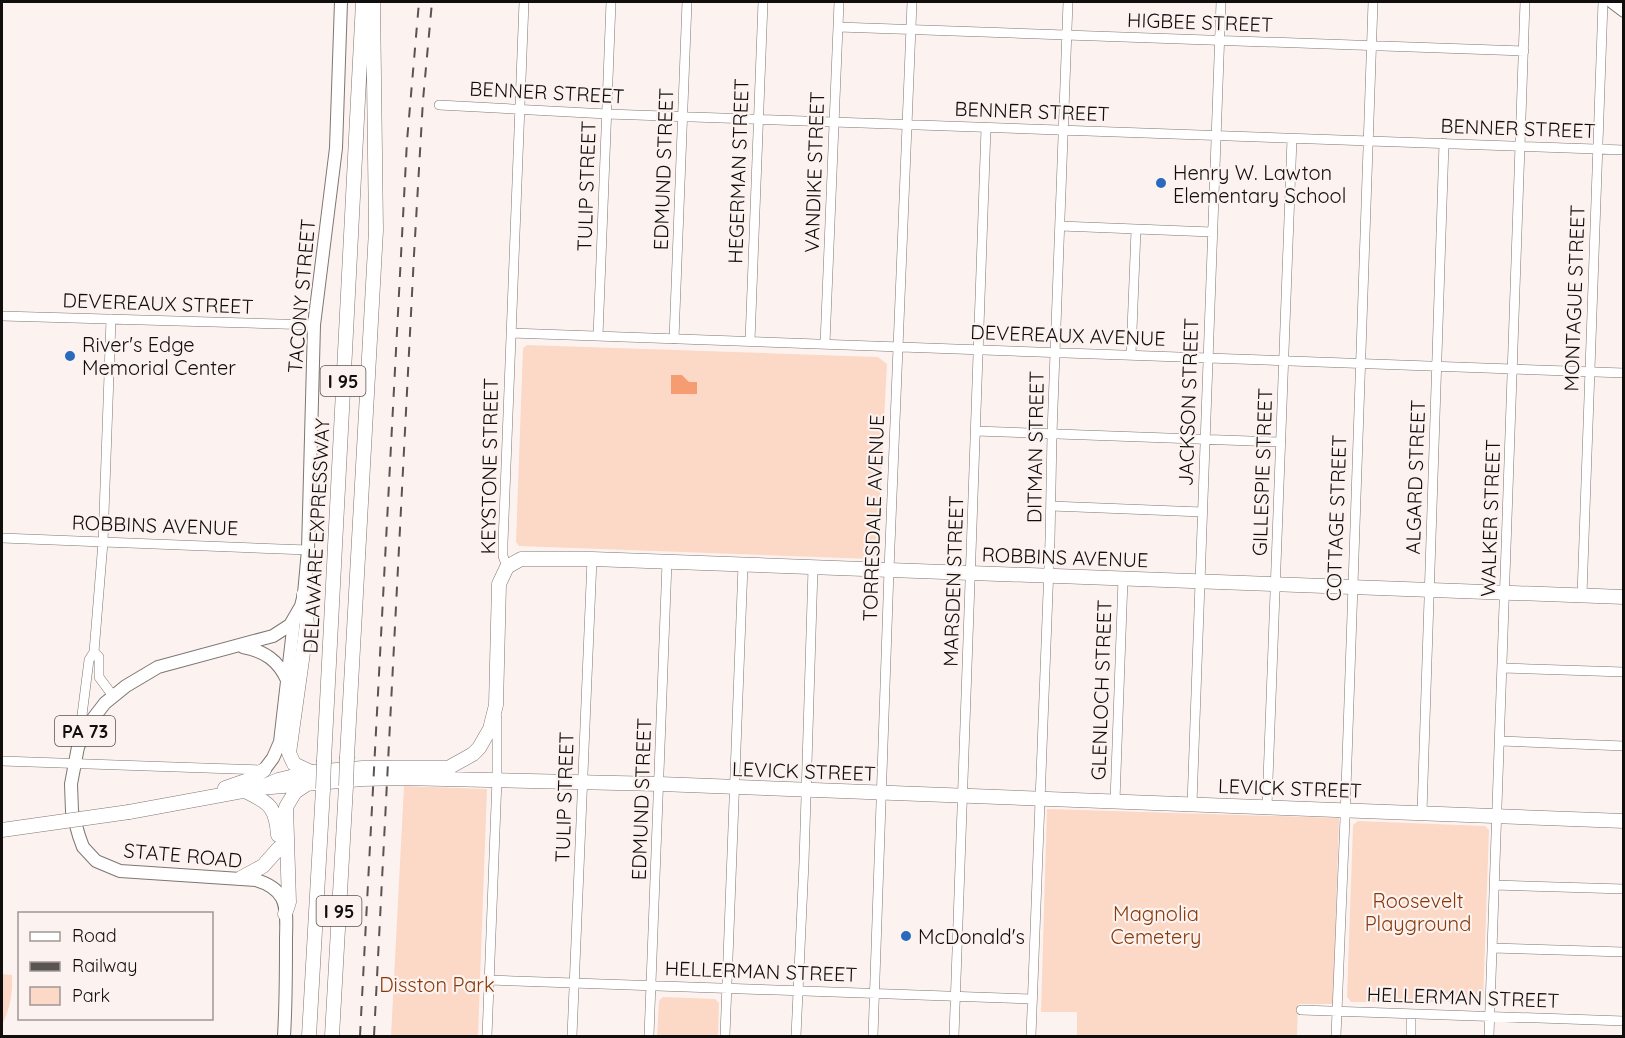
<svg xmlns="http://www.w3.org/2000/svg" width="1625" height="1038" font-family="Quicksand,sans-serif">
<style>
.green{fill:#fcd8c7}
.water{fill:#f69c73}
.lines{fill:none;stroke-linecap:round;stroke-linejoin:round}
.minor-casing{stroke:#7e7673;stroke-width:10}
.major-casing{stroke:#7e7673;stroke-width:14}
.highway-casing{stroke:#7e7673;stroke-width:15}
.minor{stroke:#fff;stroke-width:9}
.major{stroke:#fff;stroke-width:12}
.highway{stroke:#fff;stroke-width:14}
.rail{stroke:#595452;stroke-width:2;stroke-dasharray:10 10;stroke-linecap:butt}
.highway-bridge-casing{stroke:#7e7673;stroke-width:15;stroke-linecap:butt}
.highway-bridge{stroke:#fff;stroke-width:14}
.poi-dot{fill:#286abb;stroke:#fcf3f0;stroke-width:2}
.labels{text-anchor:middle;dominant-baseline:central;stroke-width:4.5;stroke-linejoin:round;paint-order:stroke}
.shield{fill:#fcf3f0;stroke:#585351;stroke-width:1.5}
.shield-label{font-size:18px;font-weight:bold;fill:#110e0d}
.street-label{font-size:20px;fill:#110e0d;stroke:#fcf3f0}
.poi-label{font-size:20px;fill:#110e0d;stroke:#fcf3f0;text-anchor:start}
.park-label{font-size:20px;fill:#883909;stroke:#fcf3f0}
</style>
<rect width="100%" height="100%" fill="#fcf3f0"/>
<path class="green" d="M527 345 878 357 887 364 877 555 871 559 519 546 516 542 523 348Z
M404 786 487 789 478 1036H391Z
M1047 809 1339 818 1333 1004H1298L1297 1036H1077V1012H1041Z
M1358 821 1485 826 1489 830 1483 1002H1351L1347 997 1353 825Z
M2 974 12 975C13 993 10 1009 2 1025Z
M663 997 715 999 719 1003 718 1036H657L659 1001Z"/>
<path class="water" d="M671 375H682L689 382H697V394H671Z"/>
<g class="lines">
<g class="minor-casing">
<path id="minor" d="M838 27 1524 51
M439 105 607 114 1624 150
M1060 226 1212 232
M2 316 314 325
M511 333 1624 373
M598 336 611 2
M674 339 687 2
M750 341 763 2
M825 344 839 2
M1131 355 1136 230
M976 431 1280 442
M1051 506 1202 512
M2 538 308 550
M507 567 503 556V543L524 2
M1582 595 1603 2
M94 652 99 657V677L113 696
M1503 668 1624 672
M88 725 82 715 89 660 94 652 103 542 111 319
M1501 741 1624 746
M2 761 260 770
M1115 801 1123 579
M1192 804 1221 2
M1267 806 1292 138
M1422 812 1444 143
M1494 885 1624 889
M1492 948 1624 952
M489 980 1032 999
M1301 1010 1624 1021
M487 1036 497 779V718
M572 1036 592 559
M649 1036 667 562
M725 1036 743 565
M796 1036 804 862 813 568
M873 1036 889 570 912 2
M954 1036 986 128
M1031 1036 1050 540 1052 434 1068 2
M1336 1036 1345 818 1373 2
M1411 1036V1014
M1489 1036 1525 2"/>
</g>
<g class="major-casing">
<path id="major" d="M1612 2 1624 11
M243 647C264 651 278 660 287 680
M264 770 273 758 280 742 294 621
M284 1036C286 1004 286 972 286 940 286 927 288 910 282 898 277 889 266 883 256 880L120 871 96 861 83 847 79 836 72 811 71 784 78 747 88 725 105 703 126 686 158 667 273 636 290 625 301 606 304 594 308 550 314 325 336 148 341 2"/>
</g>
<g class="highway-casing">
<path id="highway" d="M304 594 307 624 289 753 294 764 311 772
M347 757 376 230 373 2
M324 760 363 2
M225 788 248 780 264 770
M260 788 278 780 311 772 363 768H448L473 754 479 748 490 729 496 705 499 584 507 567 521 559H592L1624 597
M247 792C270 803 276 808 278 835
M129 812 260 788 362 779 401 778 660 784 1624 821
M241 878 263 866 279 848
M285 914 289 902 286 807 295 792 307 784
M309 1036 323 789
M332 1036 346 786"/>
</g>
<use href="#minor" class="minor"/>
<use href="#major" class="major"/>
<use href="#highway" class="highway"/>
<path class="rail" d="M360 1036 407 141 419 2
M374 1036 414 255 423 100 432 2"/>
<g class="highway-bridge-casing">
<path id="highway-bridge" d="M346 786 347 757
M323 789 324 760
M2 830 129 812"/>
</g>
<use href="#highway-bridge" class="highway-bridge"/>
</g>
<g class="poi-dot">
<circle cx="1161" cy="183" r="6"/>
<circle cx="70" cy="356" r="6"/>
<circle cx="906" cy="936" r="6"/>
</g>
<g class="labels">
<g class="shield">
<rect x="320.5" y="366" width="45" height="30" rx="4.5"/>
<rect x="55" y="716" width="60" height="30" rx="4.5"/>
<rect x="316.5" y="896" width="45" height="30" rx="4.5"/>
</g>
<g class="shield-label">
<text x="343" y="381">I 95</text>
<text x="85" y="731">PA 73</text>
<text x="339" y="911">I 95</text>
</g>
<g class="street-label">
<text transform="translate(1200 22) rotate(2)">HIGBEE STREET</text>
<text transform="translate(547 92) rotate(3)">BENNER STREET</text>
<text transform="translate(1032 111) rotate(2)">BENNER STREET</text>
<text transform="translate(1518 128) rotate(2)">BENNER STREET</text>
<text transform="translate(663 169) rotate(-88)">EDMUND STREET</text>
<text transform="translate(738 171) rotate(-88)">HEGERMAN STREET</text>
<text transform="translate(814 172) rotate(-88)">VANDIKE STREET</text>
<text transform="translate(586 186) rotate(-88)">TULIP STREET</text>
<text transform="translate(301 296) rotate(-85)">TACONY STREET</text>
<text transform="translate(1574 298) rotate(-88)">MONTAGUE STREET</text>
<text transform="translate(158 303) rotate(2)">DEVEREAUX STREET</text>
<text transform="translate(1068 335) rotate(2)">DEVEREAUX AVENUE</text>
<text transform="translate(1188 402) rotate(-88)">JACKSON STREET</text>
<text transform="translate(1035 447) rotate(-89)">DITMAN STREET</text>
<text transform="translate(489 466) rotate(-89)">KEYSTONE STREET</text>
<text transform="translate(1262 472) rotate(-88)">GILLESPIE STREET</text>
<text transform="translate(1415 477) rotate(-88)">ALGARD STREET</text>
<text transform="translate(873 518) rotate(-88)">TORRESDALE AVENUE</text>
<text transform="translate(1336 518) rotate(-88)">COTTAGE STREET</text>
<text transform="translate(1490 518) rotate(-88)">WALKER STREET</text>
<text transform="translate(155 525) rotate(2)">ROBBINS AVENUE</text>
<text transform="translate(316 536) rotate(-87)">DELAWARE EXPRESSWAY</text>
<text transform="translate(1065 557) rotate(2)">ROBBINS AVENUE</text>
<text transform="translate(953 581) rotate(-88)">MARSDEN STREET</text>
<text transform="translate(1101 690) rotate(-88)">GLENLOCH STREET</text>
<text transform="translate(804 771) rotate(2)">LEVICK STREET</text>
<text transform="translate(1290 788) rotate(2)">LEVICK STREET</text>
<text transform="translate(564 797) rotate(-88)">TULIP STREET</text>
<text transform="translate(641 799) rotate(-88)">EDMUND STREET</text>
<text transform="translate(183 855) rotate(5)">STATE ROAD</text>
<text transform="translate(761 971) rotate(2)">HELLERMAN STREET</text>
<text transform="translate(1463 997) rotate(2)">HELLERMAN STREET</text>
</g>
<g class="poi-label">
<text x="1173" y="172">Henry W. Lawton<tspan x="1173" dy="23">Elementary School</tspan></text>
<text x="82" y="344">River's Edge<tspan x="82" dy="23">Memorial Center</tspan></text>
<text x="918" y="936">McDonald's</text>
</g>
<g class="park-label">
<text x="1418" y="900">Roosevelt<tspan x="1418" dy="23">Playground</tspan></text>
<text x="1156" y="913">Magnolia<tspan x="1156" dy="23">Cemetery</tspan></text>
<text x="437" y="984">Disston Park</text>
</g>
</g>
<rect width="1625" height="1038" fill="none" stroke="#110e0d" stroke-width="6"/>
<rect x="18" y="912" width="195" height="108" fill="#fcf3f0" stroke="#9e9795" stroke-width="1.5"/>
<rect x="30" y="932" width="30" height="9" fill="#ffffff" stroke="#9e9795" stroke-width="1.5"/>
<text x="72" y="942" font-size="18" fill="#110e0d">Road</text>
<rect x="30" y="962" width="30" height="9" fill="#595452" stroke="#9e9795" stroke-width="1.5"/>
<text x="72" y="972" font-size="18" fill="#110e0d">Railway</text>
<rect x="30" y="987" width="30" height="18" fill="#fcd8c7" stroke="#9e9795" stroke-width="1.5"/>
<text x="72" y="1002" font-size="18" fill="#110e0d">Park</text>
</svg>
